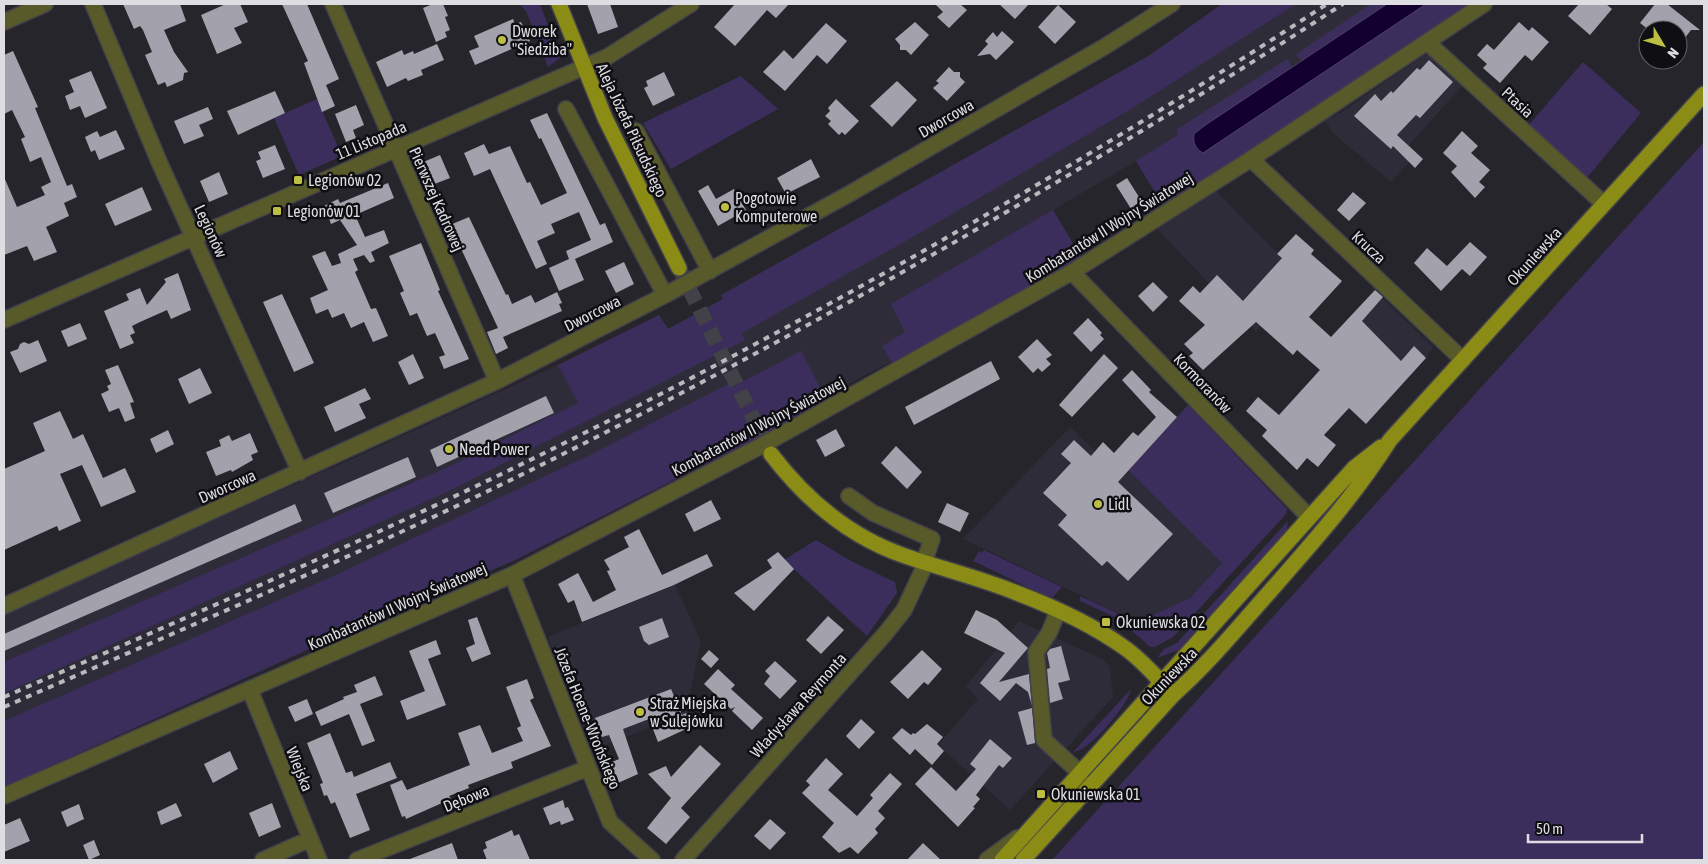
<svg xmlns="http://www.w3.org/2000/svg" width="1708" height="864" font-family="'Asap Condensed',sans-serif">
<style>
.built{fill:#2f2c39}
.green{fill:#3c2e5c}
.water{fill:#140030;stroke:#514265}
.building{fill:#a3a1ab}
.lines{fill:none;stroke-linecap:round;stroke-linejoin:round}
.major-tunnel{stroke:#424147;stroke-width:15;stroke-dasharray:15 8;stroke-linecap:butt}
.minor-casing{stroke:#434249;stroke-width:18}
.major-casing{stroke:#434249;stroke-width:18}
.minor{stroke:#585a2a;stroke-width:15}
.major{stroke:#8b8c16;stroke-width:15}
.rail{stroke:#b9b8bd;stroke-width:4;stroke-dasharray:6 6;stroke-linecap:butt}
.poi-dot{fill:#bdbf43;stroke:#0f0e12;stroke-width:2}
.labels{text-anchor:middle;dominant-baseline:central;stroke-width:5;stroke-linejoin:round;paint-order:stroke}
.poi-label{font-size:16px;fill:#dedde2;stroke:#0f0e12;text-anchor:start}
.street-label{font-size:16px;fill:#dedde2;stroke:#0f0e12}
</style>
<rect width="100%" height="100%" fill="#26252c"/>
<path class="built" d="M1222 4H1471L1164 207 1136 161 1053 210 1081 257 893 365 891 362 825 396 827 401 513 561 318 645 4 787V613L352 459 558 365 659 315 668 329 723 299 721 295 1150 55Z
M1424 55H1431L1463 85 1401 154 1409 162 1391 182 1333 133 1325 120 1342 112Z
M1216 191 1282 258 1275 266 1297 286 1256 332 1157 229Z
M1382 298 1433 347 1426 358 1366 424 1315 374Z
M1070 427 1122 476 1128 470 1222 563 1190 598 1137 622 963 539Z
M675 585 701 641 686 713 593 750 548 637Z
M1019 621 1102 659 1110 667 1113 697 1010 810 938 745 978 699 966 686Z"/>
<path class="green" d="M519 4H540L560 58 548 67 526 11Z
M1222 4H1296L1131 109 911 238 742 333 745 340 714 356 447 492 5 693 4 662 442 470 578 403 558 365 659 315 668 329 723 299 721 295 1150 55Z
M1371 4H1387L1301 61 1296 54Z
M1426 4H1471L1321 107 1164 207 1136 161 1178 135 1176 130 1287 59 1292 67 1194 134 1197 150 1203 153Z
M1583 62 1641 113 1585 180 1527 127Z
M741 76 778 109 671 169 643 123Z
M317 99 342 156 299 175 274 118Z
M1704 142V860H1052Z
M1053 210 1081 257 893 365 882 346 905 332 891 304Z
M801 351 827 401 805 414 513 561 318 645 4 787V721L327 579 590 455 730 383 733 387Z
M1188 405 1287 509 1286 514 1173 637 1155 647H1150L1119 619 1080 601V596L1137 622 1190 598 1222 563 1128 470Z
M1288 521 1287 529 1282 536 1179 650 1157 658 1164 649 1177 643Z
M816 540 851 561 895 582 897 593 867 636 784 560Z
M984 550 1062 587 1053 597 1046 596 973 561 979 551 982 553Z
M1131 689C1129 704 1089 752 1073 752Z"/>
<path class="water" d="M1387 4H1426L1203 153C1195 148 1193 143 1194 134L1204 126Z"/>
<path class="building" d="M123 4H180L186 21 164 30 174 52 188 72 184 73 183 80 167 87 165 82 158 85 145 55 152 52 143 30 140 26 134 29Z
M226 4H240L248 22 234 28 242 43 217 54 201 15Z
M282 4H307L339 79 326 85 335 106 322 112 304 63 308 61Z
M433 4H443L448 16 445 17 450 30 445 32 447 37 436 42 423 8Z
M587 4H610L618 27 598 34Z
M735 4H789L776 18 767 10 735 46 714 27Z
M935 4H960L967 10 949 28 937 17 943 12Z
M999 4H1029L1015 19Z
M1579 4H1606L1612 9 1590 35 1568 16Z
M1655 4H1667L1700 30H1691L1678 47V30H1649L1640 23Z
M1058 5 1076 22 1055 44 1038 27Z
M513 19 515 24 521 22 530 41 475 65 469 51 479 47 474 36Z
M915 22 929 35 911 55 906 50H900V45L895 39Z
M1519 22 1529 31 1532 27 1549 42 1532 61 1525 55 1500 83 1483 68 1487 64 1477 55 1487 44 1494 50Z
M826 23 847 41 827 64 817 55 785 91 763 72 784 50 793 59Z
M1002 31 1014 42 996 60 990 54 977 56 988 44 985 41 993 32 997 37Z
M437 44 444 60 421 70 423 75 408 81 406 78 387 87 376 62 402 50 404 55 413 51 414 54Z
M13 51 38 107 35 108 67 186 72 184 77 197 64 203 69 216 46 227 57 252 34 261 27 246 4 255V177L17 207 45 195 41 187 51 182 41 157 30 162 21 139 25 137 12 110 4 114V55Z
M1429 60 1453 82 1420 118 1416 115 1397 135 1423 159 1415 168 1393 146 1391 149 1354 116 1375 94 1381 101 1391 91 1393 93 1417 68 1420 70Z
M949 67 954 72H960V77L965 82 947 101 933 88 939 83 936 81Z
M91 71 107 108 85 118 80 106 70 110 65 96 74 92 69 80Z
M664 72 675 95 653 106 644 88 648 86 646 81Z
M897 81 917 100 892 127 870 106Z
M275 91 285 113 238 135 227 111Z
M836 99 859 121 845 135 842 132 839 135 828 124 831 121 825 116 830 111 828 108Z
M356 105 364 125 353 130 356 138 346 142 335 114Z
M208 107 213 119 199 125 204 136 184 144 174 121Z
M547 113 600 225 605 223 613 242 575 259 584 280 559 291 549 268 569 259 566 251 591 240 579 212 551 224 555 233 537 241 547 264 536 269 490 169 474 176 464 153 484 144 489 154 510 146 527 183 530 182 541 205 567 193 541 138 539 139 530 120Z
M116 130 125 149 99 160 95 150 91 152 85 137 97 131 100 137Z
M1462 131 1478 146 1471 153 1490 170 1479 182 1485 187 1475 198 1451 172 1457 166 1443 153Z
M275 145 285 169 263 178 256 161 261 159 258 152Z
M440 155 450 178 432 185 421 163Z
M811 159 820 177 786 194 777 178Z
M219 172 228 194 209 202 200 181Z
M1127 178 1144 205 1133 212 1116 185Z
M388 183 394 198 355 215 365 237 384 230 389 243 371 252 375 261 370 263 364 255 353 259 358 270 355 272 371 309 376 308 388 336 373 342 364 322 351 328 344 313 332 318 328 309 316 314 310 298 328 290 312 256 325 251 332 266 341 263 338 254 357 245 340 220 331 224 324 206 338 199 340 203Z
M708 185 716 199 734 189 746 210 718 226 698 191Z
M142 187 152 210 115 226 105 204Z
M1353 192 1366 203 1349 221 1337 210Z
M469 217 506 295 508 294 512 304 531 295 535 303 557 292 562 303 559 304 562 311 503 337 508 348 496 354 487 332 498 328 450 225Z
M1296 234 1314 250 1311 254 1342 281 1309 317 1331 337 1375 290 1383 297 1362 321 1401 361 1414 346 1426 358 1366 424 1349 408 1324 435 1336 445 1318 467 1307 458 1297 470 1262 436 1267 430 1246 411 1258 397 1279 415 1320 370 1297 350 1293 355 1256 322 1203 370 1189 356 1193 353 1184 344 1205 325 1179 301 1193 286 1200 293 1217 275 1243 301 1282 258 1277 254Z
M1470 242 1487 257 1470 276 1462 269 1441 291 1414 263 1427 248 1447 266Z
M421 243 440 290 438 291 469 359 444 369 439 357 445 355 435 333 427 336 417 313 410 316 400 293 404 291 389 256Z
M624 262 634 284 616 293 605 271Z
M178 273 191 310 171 319 167 310 140 322 132 326 135 333 130 335 134 343 120 349 104 311 129 300 126 294 140 288 147 305 166 282 164 279Z
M1153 282 1168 297 1153 312 1138 296Z
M282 294 314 363 294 372 263 302Z
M1088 318 1102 333 1100 335 1104 339 1091 352 1073 333Z
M80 323 87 339 68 347 61 331Z
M1037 339 1052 355 1046 359 1051 364 1042 372 1038 368 1033 373 1018 357Z
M38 340 47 361 20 373 10 352 18 349 20 344 24 342 29 344Z
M413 354 424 378 409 385 398 362Z
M1104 354 1118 368 1072 417 1059 405Z
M991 361 1000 379 914 425 905 407Z
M118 365 134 402 130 403 135 418 125 422 119 408 109 412 101 394 109 390 107 386 111 384 105 370Z
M200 368 212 393 189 404 178 379Z
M1132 370 1151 390 1149 392 1177 417 1118 482 1173 534 1128 581 1107 561 1102 566 1058 525 1067 515 1043 493 1071 463 1061 454 1074 440 1091 456 1103 442 1114 453 1133 432 1138 436 1156 417 1122 380Z
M365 388 371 399 359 404 366 418 335 432 324 407Z
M546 396 554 413 437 467 430 450Z
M60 411 73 439 83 434 103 478 125 468 136 492 101 507 82 465 60 474 81 521 59 531 57 526 4 550V469L45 451 33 423Z
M836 429 845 446 825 457 816 440Z
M168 430 174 444 156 453 150 439Z
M250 433 258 452 251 455 253 460 232 472 231 470 216 476 206 452 221 446 219 440 229 435 232 441Z
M896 446 922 472 907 489 881 463Z
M408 457 416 477 333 513 324 493Z
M711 500 721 519 694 532 685 514Z
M947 503 969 513 960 532 938 522Z
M295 504 302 521 4 651V634Z
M639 529 662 575 707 554 713 566 674 585 582 622 574 600 568 603 558 584 578 573 593 602 616 590 607 571 610 570 604 560 629 547 624 537Z
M778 552 794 569 754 611 734 593 772 568 767 560Z
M976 610 997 620 1028 648 999 682 1029 674 1032 706 1028 692 1016 683 1000 701 980 683 1005 653 964 633Z
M828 616 844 630 821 654 806 640Z
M477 617 491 654 472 662 466 648 475 644 468 620Z
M662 618 669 637 649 645 644 641 639 627Z
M436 640 441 654 428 659 446 705 407 720 400 701 425 691 409 651Z
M1061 646 1070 680 1058 683 1063 699 1050 703 1047 669 1050 668 1047 653 1050 649Z
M709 650 719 659 711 668 701 659Z
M922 650 942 669 928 685 924 682 908 699 890 682Z
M775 661 797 681 780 699 764 684 770 676 765 671Z
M718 669 735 685 731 689 763 718 752 730 732 711 735 707 731 709 704 684Z
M375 676 383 695 360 704 375 741 362 746 349 714 321 726 315 712 344 699 343 697 357 692 354 685Z
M527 679 534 698 530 700 551 746 511 762 513 768 468 785 469 788 449 796 451 799 406 819 405 816 402 817 390 785 402 780 407 790 470 765 458 733 480 725 492 753 523 741 517 728 521 726 506 687Z
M671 689 682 715 686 713 697 724 658 742 649 719 623 729 638 774 618 783 610 763 619 759 609 735 602 737 595 718Z
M307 699 313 714 295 722 288 707Z
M1032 708 1035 743 1027 745 1018 712Z
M861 719 875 732 859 749 846 736Z
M927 724 943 737 937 744 944 751 932 765 915 749 910 755 892 738 902 728 911 735 913 733 915 734Z
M330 733 346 773 352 771 354 777 390 762 397 778 356 794 370 830 350 838 335 802 331 804 327 795 324 796 320 784 323 783 307 743Z
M990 739 1012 758 1003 768 999 765 976 795 980 799 973 807 975 808 958 827 915 784 931 767 956 791 976 769 970 764Z
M700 745 721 764 681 808 690 817 666 844 647 828 671 798 648 774 666 766 671 777Z
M230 751 238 769 213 783 204 764Z
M826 758 843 774 828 790 857 816 873 798 870 795 890 773 902 784 878 811 885 818 875 829 878 833 858 854 850 847 839 853 822 837 834 823 802 793 810 785 806 781Z
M563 800 565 808 568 807 574 820 561 825 560 821 550 825 543 808Z
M176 803 182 816 161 825 157 812Z
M272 803 281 827 259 837 249 813Z
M79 804 84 819 67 827 61 812Z
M20 818 30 841 4 852V825Z
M770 819 786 833 770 850 754 836Z
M512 830 514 836 519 834 530 860H487L483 850 487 848 485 842Z
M94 840 100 855 89 860 83 845Z
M452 843 458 860H410V859Z
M923 843 941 860H907Z"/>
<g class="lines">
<path class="major-tunnel" d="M679 268 771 454"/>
<g class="minor-casing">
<path id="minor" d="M93 4 160 164 300 472
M333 4 497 381
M4 22 45 4
M1428 43 1604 204
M566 109 665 295
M636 131 710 271
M1251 159 1463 360
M1072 272 1309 517
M4 320 607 57 691 4
M849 496 873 513 932 539 924 562
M512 575 610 822 652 860
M4 606 497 381 665 295 849 194 1104 47 1172 4
M1058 611 1049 633 1036 652 1044 740 1080 773 1081 786 1075 804
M250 690 319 860
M4 796 512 575 761 446 1072 272 1251 159 1484 4
M263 860 310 839
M357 860 588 768
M683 860 885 634 904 610 926 563
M987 860 1017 838"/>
</g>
<g class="major-casing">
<path id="major" d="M559 4 605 118 679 268
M771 454C806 500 850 537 905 556 942 569 981 578 1017 593 1054 607 1093 625 1125 648 1142 660 1155 676 1169 690
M1002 860 1354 468 1381 447
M1023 860 1174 694C1207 665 1235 631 1265 597 1309 547 1354 497 1390 440L1704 94"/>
</g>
<use href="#minor" class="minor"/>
<use href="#major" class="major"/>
<path class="rail" d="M4 697C176 622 349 548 518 466 797 329 1067 174 1327 4
M4 707C178 631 354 557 525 473 807 333 1079 175 1343 4"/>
</g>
<g class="poi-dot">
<circle cx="502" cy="40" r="5"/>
<rect x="293" y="175" width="10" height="10" rx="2.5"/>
<circle cx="725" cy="207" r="5"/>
<rect x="272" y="206" width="10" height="10" rx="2.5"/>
<circle cx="449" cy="449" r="5"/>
<circle cx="1098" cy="504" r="5"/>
<rect x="1101" y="617" width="10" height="10" rx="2.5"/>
<circle cx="640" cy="712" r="5"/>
<rect x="1036" y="789" width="10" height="10" rx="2.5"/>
</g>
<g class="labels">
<g class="poi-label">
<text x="512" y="31">Dworek<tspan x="512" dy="18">"Siedziba"</tspan></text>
<text x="308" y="180">Legionów 02</text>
<text x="735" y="198">Pogotowie<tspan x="735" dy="18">Komputerowe</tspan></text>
<text x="287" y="211">Legionów 01</text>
<text x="459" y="449">Need Power</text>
<text x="1108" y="504">Lidl</text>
<text x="1116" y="622">Okuniewska 02</text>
<text x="650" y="703">Straż Miejska<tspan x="650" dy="18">w Sulejówku</tspan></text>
<text x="1051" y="794">Okuniewska 01</text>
</g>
<g class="street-label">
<text transform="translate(1518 102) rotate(43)">Ptasia</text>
<text transform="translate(946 118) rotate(-30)">Dworcowa</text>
<text transform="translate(632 130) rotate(65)">Aleja Józefa Piłsudskiego</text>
<text transform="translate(371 140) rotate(-23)">11 Listopada</text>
<text transform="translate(437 199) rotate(66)">Pierwszej Kadrowej</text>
<text transform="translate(1109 227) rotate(-32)">Kombatantów II Wojny Światowej</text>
<text transform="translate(211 231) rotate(65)">Legionów</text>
<text transform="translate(1369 247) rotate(43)">Krucza</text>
<text transform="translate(1534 256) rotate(-48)">Okuniewska</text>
<text transform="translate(592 313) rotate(-27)">Dworcowa</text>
<text transform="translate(1203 383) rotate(46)">Kormoranów</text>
<text transform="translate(758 426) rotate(-28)">Kombatantów II Wojny Światowej</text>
<text transform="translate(227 486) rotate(-24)">Dworcowa</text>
<text transform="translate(397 606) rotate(-24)">Kombatantów II Wojny Światowej</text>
<text transform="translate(1169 676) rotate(-46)">Okuniewska</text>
<text transform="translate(798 705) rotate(-48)">Władysława Reymonta</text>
<text transform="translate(588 718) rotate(68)">Józefa Hoene-Wrońskiego</text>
<text transform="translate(300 769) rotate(68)">Wiejska</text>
<text transform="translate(466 798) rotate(-22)">Dębowa</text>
</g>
</g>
<rect width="1708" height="864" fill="none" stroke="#dedde2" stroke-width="10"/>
<g transform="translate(1663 45) rotate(128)"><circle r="24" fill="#0f0e12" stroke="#626165"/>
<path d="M0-4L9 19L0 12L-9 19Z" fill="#bdbf43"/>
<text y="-8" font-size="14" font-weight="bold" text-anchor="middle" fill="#dedde2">N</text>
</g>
<path d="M1528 834v8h114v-8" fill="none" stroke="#dedde2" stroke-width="2.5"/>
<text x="1536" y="834" font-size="15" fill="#dedde2" stroke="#0f0e12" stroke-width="4" paint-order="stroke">50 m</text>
</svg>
